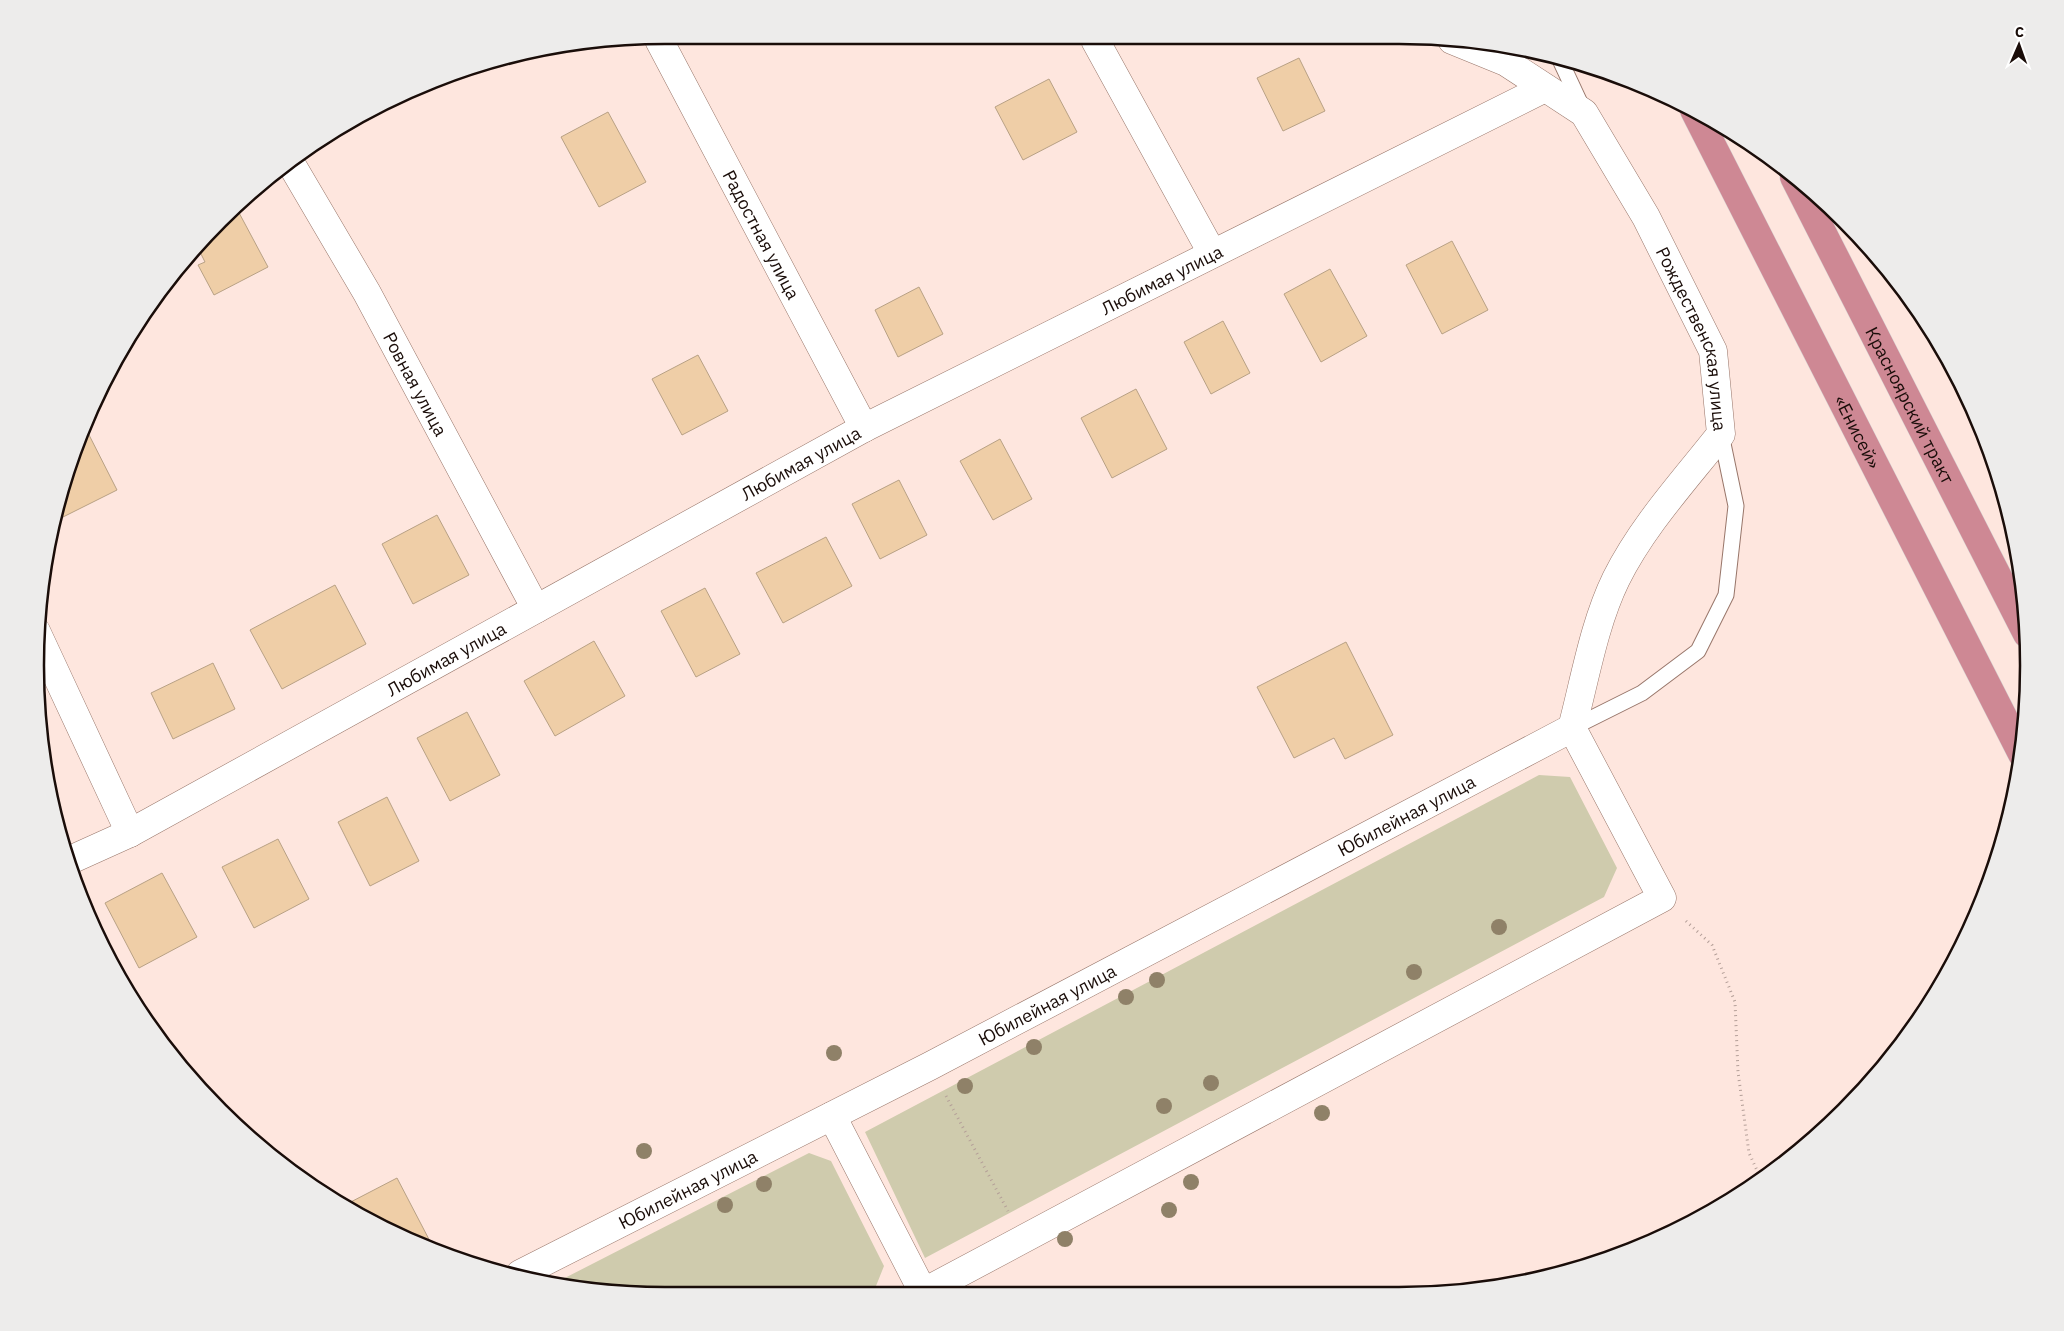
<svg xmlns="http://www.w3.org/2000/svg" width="2064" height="1331" font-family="'IBM Plex Sans',sans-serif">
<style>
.green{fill:#cfcbad}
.building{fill:#efcea7;stroke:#b8a185}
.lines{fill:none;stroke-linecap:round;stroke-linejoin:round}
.service-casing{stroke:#98766a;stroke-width:17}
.minor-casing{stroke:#98766a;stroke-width:29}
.secondary-casing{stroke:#98766a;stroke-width:29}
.trunk-casing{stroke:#d6d3d3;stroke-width:29}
.path{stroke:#b49f98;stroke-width:3;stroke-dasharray:1 4;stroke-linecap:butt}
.service{stroke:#fff;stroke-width:15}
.minor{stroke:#fff;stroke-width:28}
.secondary{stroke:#fff;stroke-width:28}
.trunk{stroke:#ce8894;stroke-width:28}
.tree{fill:#8f8168}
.labels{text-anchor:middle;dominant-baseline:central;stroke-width:5;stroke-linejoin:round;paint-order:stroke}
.street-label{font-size:18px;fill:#1a0d09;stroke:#fff}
.rim{fill:none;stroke:#1a0d09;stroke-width:2.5}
</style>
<rect width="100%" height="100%" fill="#fee6de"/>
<path class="green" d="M1539 775 1570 777 1617 868 1604 897 925 1258 865 1132Z
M809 1153 831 1161 884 1266 876 1286 865 1292 583 1291 555 1283Z"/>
<path class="building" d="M1299 58 1325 111 1283 131 1257 78Z
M1049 79 1077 132 1023 160 995 107Z
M608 112 646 182 599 207 561 137Z
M237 209 268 267 214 295 198 265 205 262 197 246 220 219Z
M1452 241 1488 310 1442 334 1406 265Z
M1330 269 1367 336 1321 362 1284 294Z
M919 287 943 334 898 357 875 310Z
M1223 321 1250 373 1211 394 1184 342Z
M698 355 728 411 682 435 652 379Z
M1136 389 1167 449 1112 478 1081 418Z
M85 427 117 490 57 520 69 463Z
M1000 439 1032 499 993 520 960 461Z
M899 480 927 535 880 559 852 504Z
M437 515 469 575 413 604 382 544Z
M826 537 852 586 783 623 756 573Z
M335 585 366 644 282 689 250 630Z
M705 588 740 654 696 677 661 611Z
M594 641 625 696 555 736 524 681Z
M1346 642 1393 735 1345 759 1334 738 1294 758 1257 687Z
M213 663 235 709 173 739 151 693Z
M467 712 500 775 450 801 417 738Z
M387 797 419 861 370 886 338 822Z
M278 839 309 899 254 928 222 867Z
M162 873 197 937 139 968 105 903Z
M397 1178 433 1247 428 1249 343 1206Z"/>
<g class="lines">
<g class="service-casing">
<path id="service" d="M1561 62 1582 107
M1572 728 1642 693 1698 651 1726 595 1736 506 1721 434"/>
</g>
<g class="minor-casing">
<g id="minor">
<path id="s1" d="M659 40 864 428"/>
<path d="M1095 40 1212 253"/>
<path id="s2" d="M1452 40 1506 62 1584 113 1646 217 1713 351 1721 434C1685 480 1643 525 1616 579 1594 624 1585 679 1572 728"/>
<path id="s3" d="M290 162 367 293 536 609"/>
<path d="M36 631 130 833"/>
<path id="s4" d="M68 861 130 833 864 428 1545 88"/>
</g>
</g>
<g class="secondary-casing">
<g id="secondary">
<path d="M832 1116 923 1292"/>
<path id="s5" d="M520 1274 930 1066 1572 728 1662 898 924 1292"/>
</g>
</g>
<g class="trunk-casing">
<g id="trunk">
<path id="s6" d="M1694 110 2022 754"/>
<path id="s7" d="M1794 177 2027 634"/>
</g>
</g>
<path class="path" d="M1686 921 1712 945 1735 1002 1738 1072 1749 1153 1761 1179
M946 1096 1008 1211"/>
<use href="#service" class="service"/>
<use href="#minor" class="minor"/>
<use href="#secondary" class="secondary"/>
<use href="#trunk" class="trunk"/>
</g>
<g class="tree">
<circle cx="1499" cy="927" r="8"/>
<circle cx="1414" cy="972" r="8"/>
<circle cx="1157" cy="980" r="8"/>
<circle cx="1126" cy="997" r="8"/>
<circle cx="1034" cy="1047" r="8"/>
<circle cx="834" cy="1053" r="8"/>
<circle cx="1211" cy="1083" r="8"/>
<circle cx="965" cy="1086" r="8"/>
<circle cx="1164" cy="1106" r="8"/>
<circle cx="1322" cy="1113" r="8"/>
<circle cx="644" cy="1151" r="8"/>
<circle cx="1191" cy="1182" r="8"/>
<circle cx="764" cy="1184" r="8"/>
<circle cx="725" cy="1205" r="8"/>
<circle cx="1169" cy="1210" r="8"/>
<circle cx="1065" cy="1239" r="8"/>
</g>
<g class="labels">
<g class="street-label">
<text stroke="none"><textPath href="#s1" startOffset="220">Радостная улица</textPath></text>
<text stroke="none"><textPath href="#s4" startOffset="1239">Любимая улица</textPath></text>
<text stroke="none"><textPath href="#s2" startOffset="405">Рождественская улица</textPath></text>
<text stroke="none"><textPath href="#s3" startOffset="255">Ровная улица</textPath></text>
<text stroke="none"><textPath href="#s7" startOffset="256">Красноярский тракт</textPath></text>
<text stroke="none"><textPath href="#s6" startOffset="361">«Енисей»</textPath></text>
<text stroke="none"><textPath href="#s4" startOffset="834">Любимая улица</textPath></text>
<text stroke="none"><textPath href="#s4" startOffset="429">Любимая улица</textPath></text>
<text stroke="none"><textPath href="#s5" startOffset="998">Юбилейная улица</textPath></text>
<text stroke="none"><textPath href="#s5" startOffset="592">Юбилейная улица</textPath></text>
<text stroke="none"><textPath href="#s5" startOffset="188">Юбилейная улица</textPath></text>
</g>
</g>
<path d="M0 0H2064V1331H0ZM665 44H1399A621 621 0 0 1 2020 665V666A621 621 0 0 1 1399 1287H665A621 621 0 0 1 44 666V665A621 621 0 0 1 665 44Z" fill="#edeceb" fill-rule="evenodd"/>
<path class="rim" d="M665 44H1399A621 621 0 0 1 2020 665V666A621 621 0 0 1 1399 1287H665A621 621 0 0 1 44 666V665A621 621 0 0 1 665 44Z"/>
<g transform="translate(2019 45) rotate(2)" stroke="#ffffff" stroke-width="4" paint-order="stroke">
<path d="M0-4L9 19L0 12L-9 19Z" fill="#1a0d09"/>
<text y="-8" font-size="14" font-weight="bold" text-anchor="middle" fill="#1a0d09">С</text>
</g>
</svg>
